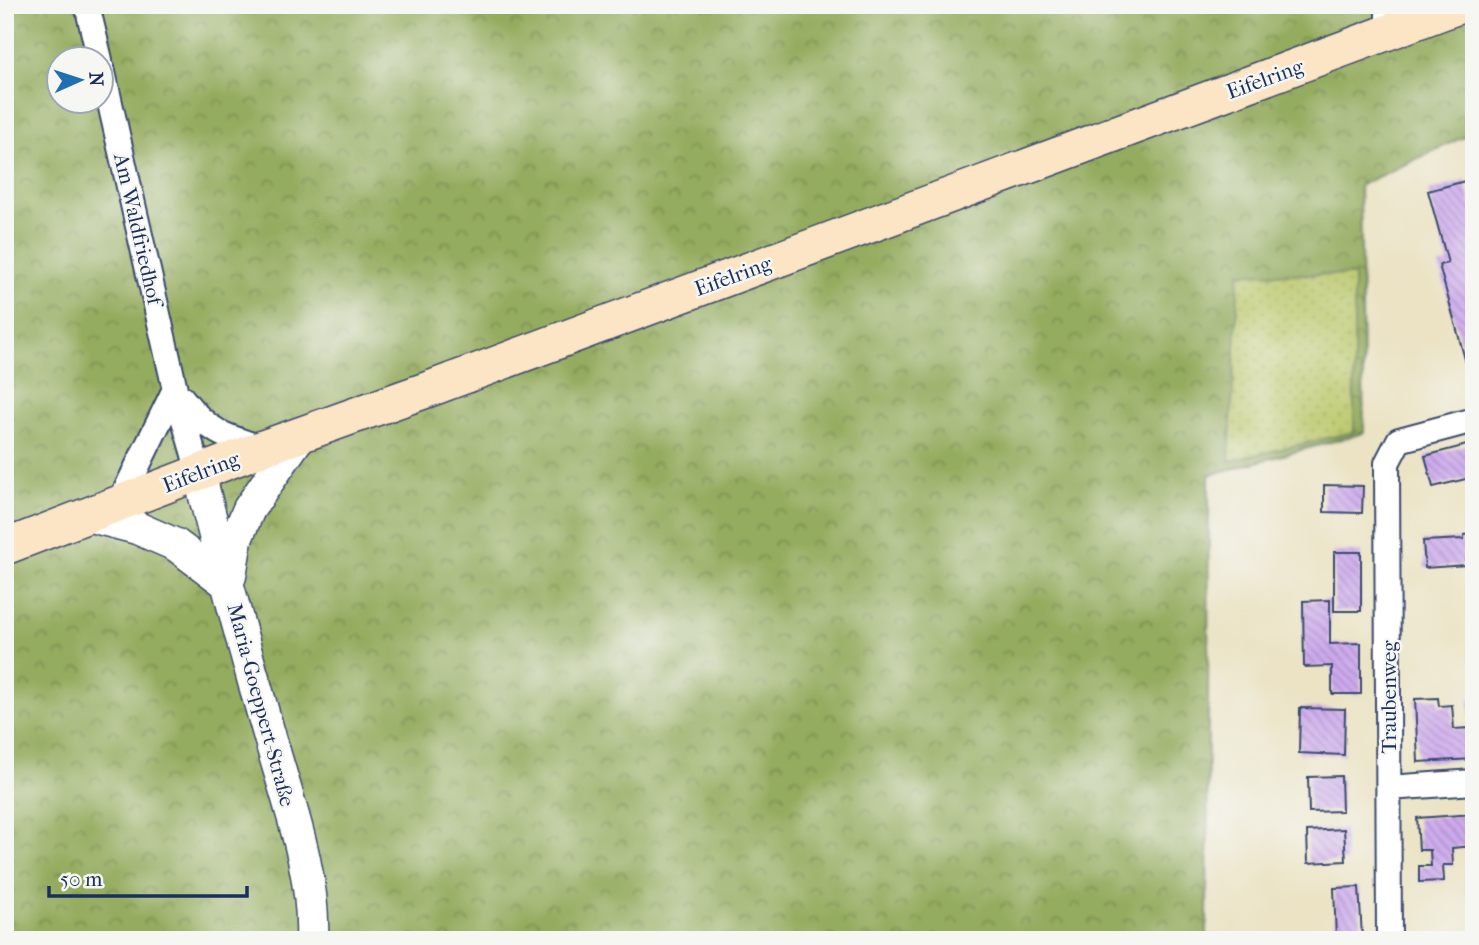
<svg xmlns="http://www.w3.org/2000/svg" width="1479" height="945" font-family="'IM FELL French Canon',serif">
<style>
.forest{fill:url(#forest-crowns);stroke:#586e5e;stroke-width:2;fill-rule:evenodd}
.park{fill:url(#park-dots);stroke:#6b7c64;stroke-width:2}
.building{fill:url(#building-back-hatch)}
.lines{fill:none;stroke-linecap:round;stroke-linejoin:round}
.service-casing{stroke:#3a4a6d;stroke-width:16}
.minor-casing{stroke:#3a4a6d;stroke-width:28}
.tertiary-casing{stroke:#3a4a6d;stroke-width:35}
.secondary-casing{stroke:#3a4a6d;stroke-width:38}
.service{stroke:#fff;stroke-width:12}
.minor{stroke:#fff;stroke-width:24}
.tertiary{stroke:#fff;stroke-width:32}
.secondary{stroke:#fce5c4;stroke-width:35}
.labels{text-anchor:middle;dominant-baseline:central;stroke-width:5;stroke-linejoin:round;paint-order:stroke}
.street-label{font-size:21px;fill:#1b2f5e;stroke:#f6f6f2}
</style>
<defs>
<pattern id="forest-crowns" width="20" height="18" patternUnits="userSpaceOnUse" patternTransform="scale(1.75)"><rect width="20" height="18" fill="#94ac5e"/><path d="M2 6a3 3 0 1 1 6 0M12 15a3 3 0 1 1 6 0" fill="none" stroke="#788c51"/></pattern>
<pattern id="park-dots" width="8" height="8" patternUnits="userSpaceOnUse" patternTransform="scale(1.75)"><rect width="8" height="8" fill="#bbc86a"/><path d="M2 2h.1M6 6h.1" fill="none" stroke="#a0ac5e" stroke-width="1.8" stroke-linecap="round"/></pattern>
<pattern id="building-back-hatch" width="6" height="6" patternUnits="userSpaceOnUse" patternTransform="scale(1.75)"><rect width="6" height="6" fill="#cdaaed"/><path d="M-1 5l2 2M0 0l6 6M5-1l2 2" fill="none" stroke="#a68bc3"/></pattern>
</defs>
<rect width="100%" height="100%" fill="#f6f6f2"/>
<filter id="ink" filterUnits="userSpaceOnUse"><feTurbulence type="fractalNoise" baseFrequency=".0143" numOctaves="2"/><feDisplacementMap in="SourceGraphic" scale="14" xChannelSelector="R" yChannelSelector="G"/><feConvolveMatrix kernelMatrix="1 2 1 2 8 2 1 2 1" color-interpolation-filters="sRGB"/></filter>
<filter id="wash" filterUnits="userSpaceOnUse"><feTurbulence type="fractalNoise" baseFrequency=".00686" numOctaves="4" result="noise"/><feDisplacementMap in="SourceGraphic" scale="28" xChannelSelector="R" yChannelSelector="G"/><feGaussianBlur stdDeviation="1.57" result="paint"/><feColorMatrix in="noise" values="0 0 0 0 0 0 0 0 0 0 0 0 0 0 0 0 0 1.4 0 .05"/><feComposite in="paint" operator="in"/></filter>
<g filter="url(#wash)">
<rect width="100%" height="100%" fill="#ebe3c4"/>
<path class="forest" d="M5 5H1474V132L1360 185 1364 433 1209 475 1207 940H5ZM60 60H102V102H60Z"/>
<path class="park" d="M1239 273 1354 275V432L1229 461Z"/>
<g id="blocks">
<path class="building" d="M1465 181 1474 215V360L1466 363 1439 265 1448 263 1428 191Z
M1474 443V477L1433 487 1425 456Z
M1324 485 1363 486 1362 513 1324 512Z
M1474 534V559L1466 560V565L1425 568 1423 541 1464 539V535Z
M1334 552H1361V611H1334Z
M1330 600V644L1361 643V694H1332V666L1304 667 1303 601Z
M1438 698 1439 706 1452 705 1454 729 1470 728 1469 699H1474V759L1418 762 1415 699Z
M1300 708 1345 709 1344 755 1299 753Z
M1341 776 1342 811 1309 812 1308 777Z
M1474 814V846L1452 848 1453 865H1443L1444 881 1419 882V866H1431L1430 850H1419L1417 818Z
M1344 829 1346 861 1308 863 1307 831Z
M1359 887 1362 937 1336 938 1334 888Z"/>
</g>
</g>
<g filter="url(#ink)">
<use href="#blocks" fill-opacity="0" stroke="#3a4a6d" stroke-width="2"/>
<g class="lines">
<g class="service-casing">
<path id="service" d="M1382 5V29"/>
</g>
<g class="minor-casing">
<path id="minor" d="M87 5 100 60
M102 68 175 389 199 472
M182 398C207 431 224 437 263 448
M120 502 175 389
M1389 788 1474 782
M1389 940 1387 463 1399 440 1474 420"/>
</g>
<g class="tertiary-casing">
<path id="tertiary" d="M199 472C221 562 245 652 271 741 289 805 315 873 312 940
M87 515 137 528 176 545 228 584
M230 576 236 539 249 509 300 435"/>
</g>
<g class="secondary-casing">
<path id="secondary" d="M5 547 263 448 432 388 1461 5"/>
</g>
<use href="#service" class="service"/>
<use href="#minor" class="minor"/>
<use href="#tertiary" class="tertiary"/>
<use href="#secondary" class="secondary"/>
</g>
</g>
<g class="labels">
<g class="street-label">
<text transform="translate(1265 79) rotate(-20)">Eifelring</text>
<text transform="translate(138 229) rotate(77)">Am Waldfriedhof</text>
<text transform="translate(733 276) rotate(-20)">Eifelring</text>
<text transform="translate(201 472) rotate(-21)">Eifelring</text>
<text transform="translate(1389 697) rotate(-90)">Traubenweg</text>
<text transform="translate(261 705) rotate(75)">Maria-Goeppert-Straße</text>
</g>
</g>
<rect width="1479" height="945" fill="none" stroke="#f6f6f2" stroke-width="28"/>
<g transform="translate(80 80) rotate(87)"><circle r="33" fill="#f6f6f2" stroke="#9ea6b7" stroke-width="2"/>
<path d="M0-5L12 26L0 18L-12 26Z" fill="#1f6fb2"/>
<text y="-10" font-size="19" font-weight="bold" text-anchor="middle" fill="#1b2f5e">N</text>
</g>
<path d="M49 886v10h198v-10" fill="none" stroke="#1b2f5e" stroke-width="3.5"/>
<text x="60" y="886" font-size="21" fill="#1b2f5e" stroke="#f6f6f2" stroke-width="5" paint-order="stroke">50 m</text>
</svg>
